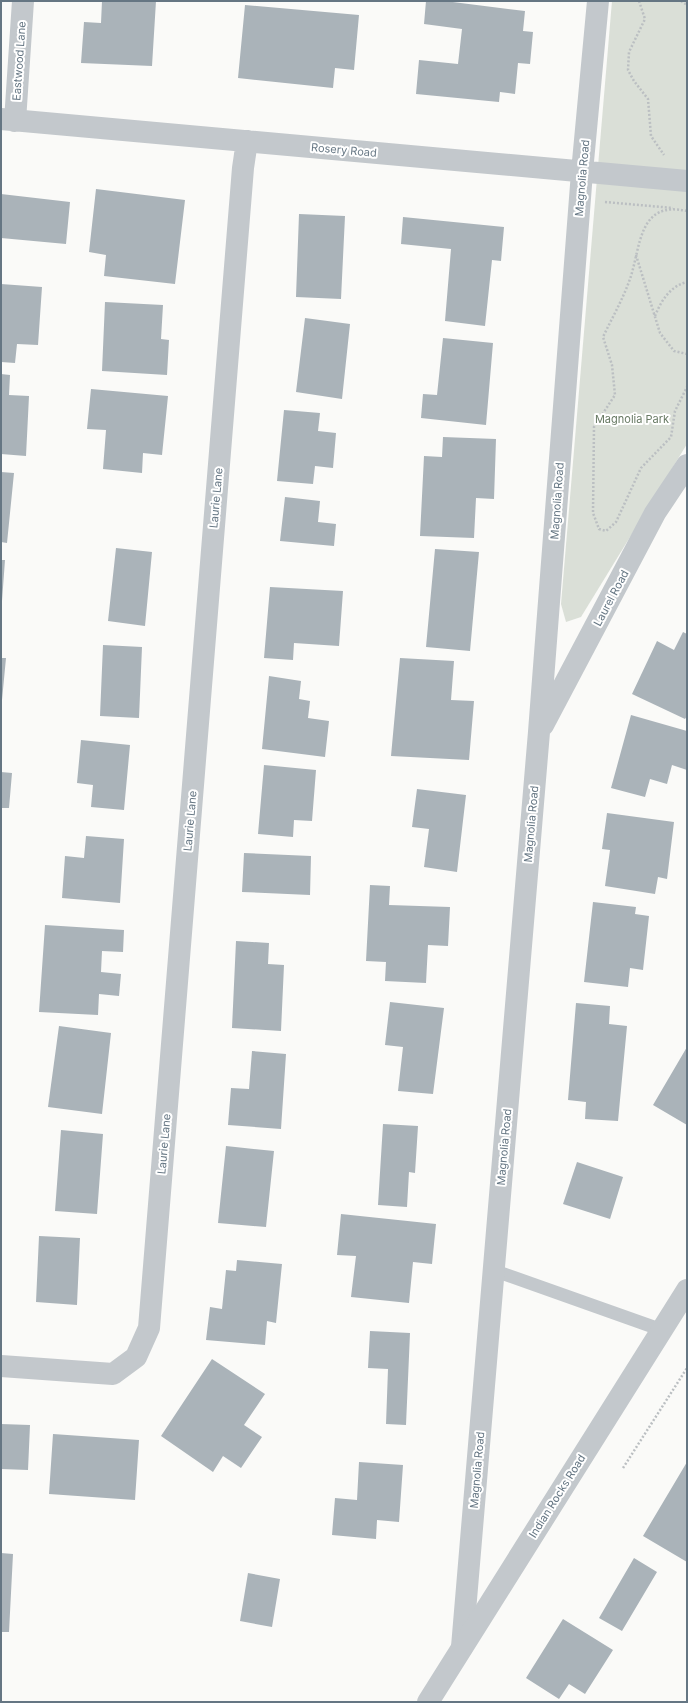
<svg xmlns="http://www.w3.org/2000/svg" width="688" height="1703" font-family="Inter,sans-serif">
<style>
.green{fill:#dadfd7}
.building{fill:#aab3b9}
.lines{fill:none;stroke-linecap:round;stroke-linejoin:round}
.path{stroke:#bbbfc2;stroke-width:2.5;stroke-dasharray:2 2;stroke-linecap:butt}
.service{stroke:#c3c8cc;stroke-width:13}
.minor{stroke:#c3c8cc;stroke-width:22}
.tertiary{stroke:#c3c8cc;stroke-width:22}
.labels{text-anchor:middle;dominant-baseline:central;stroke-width:4;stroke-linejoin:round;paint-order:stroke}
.street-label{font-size:11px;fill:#657683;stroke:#fff}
.park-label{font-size:11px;fill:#687a64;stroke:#fff}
</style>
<rect width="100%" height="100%" fill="#fafaf8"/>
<path class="green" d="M612 1H687V444L581 617 566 622 561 604Z"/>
<path class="building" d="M102 1H156L152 66 81 63 84 22 101 23Z
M426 1H445L525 11 523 31 533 32 530 64 518 63 515 94 500 92 499 102 416 94 419 60 458 64 462 29 424 24Z
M245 5 359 15 354 70 335 68 333 88 238 78Z
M96 189 185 200 175 284 104 276 106 255 89 252Z
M1 194 70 202 66 244 1 238Z
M299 214 345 216 341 299 296 297Z
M403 217 504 227 501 261 492 260 485 326 445 321 451 249 401 244Z
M1 284 42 287 38 345 17 344 15 363 1 362Z
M105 302 163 305 161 339 169 340 167 375 102 371Z
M305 318 350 324 342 399 296 392Z
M443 338 493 343 486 425 421 418 423 394 437 395Z
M1 374 10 375 9 395 29 396 26 456 1 454Z
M91 389 168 396 162 455 143 453 142 473 103 469 106 430 87 429Z
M284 410 320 413 318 431 336 433 333 468 315 466 313 484 277 481Z
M443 437 496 439 494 499 476 498 474 538 420 536 424 456 442 457Z
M1 472 14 473 7 543 1 542Z
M285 497 320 501 318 522 336 524 334 546 280 541Z
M116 548 152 552 145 626 108 621Z
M435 549 479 552 470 651 426 647Z
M1 560H5L2 601H1Z
M270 587 343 591 339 646 294 643 293 660 264 658Z
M683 632 687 634V716L685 719 632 694 657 641 674 650Z
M103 645 142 647 139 718 100 716Z
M1 658H6L2 700H1Z
M400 658 454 661 451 700 474 701 469 760 391 756Z
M269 676 301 681 299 699 310 701 308 718 329 721 325 757 262 749Z
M631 715 687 731V770L672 765 667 784 650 779 645 797 611 788Z
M81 740 130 745 124 810 91 807 93 785 77 783Z
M264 765 316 770 312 821 294 820 293 837 258 834Z
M1 772 12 773 9 808H1Z
M417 789 466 795 457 872 424 867 429 829 412 827Z
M607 813 674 822 667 879 658 877 655 894 605 886 610 850 602 849Z
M86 836 124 839 120 903 62 898 65 856 84 858Z
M244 853 311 856 310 895 242 892Z
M370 885 390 886 389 905 450 907 448 946 428 945 426 983 385 981 386 962 366 961Z
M593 902 636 907 635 914 649 916 643 970 630 968 628 987 584 982Z
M45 925 124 930 123 952 102 951 101 972 121 974 119 996 99 994 98 1015 39 1012Z
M236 941 269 943 268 964 284 965 281 1031 232 1028Z
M390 1002 444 1008 433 1094 398 1091 403 1047 385 1045Z
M576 1003 610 1006 609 1024 627 1026 618 1121 585 1119 586 1102 568 1100Z
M59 1026 111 1033 102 1114 48 1107Z
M687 1047V1125L653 1105Z
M252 1051 286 1054 281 1129 228 1125 231 1088 249 1089Z
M383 1124 418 1126 415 1173 409 1172 407 1207 378 1205Z
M61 1130 103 1134 97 1214 55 1211Z
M226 1146 274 1151 266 1227 218 1223Z
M577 1162 623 1177 610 1219 563 1204Z
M341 1214 436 1224 432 1264 413 1262 409 1303 351 1297 356 1256 337 1255Z
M39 1236 80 1238 77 1305 36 1302Z
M237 1260 282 1264 276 1323 267 1321 265 1345 206 1340 210 1307 222 1309 226 1270 236 1271Z
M370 1331 410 1333 406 1425 386 1424 388 1369 368 1368Z
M212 1359 265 1394 244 1425 262 1437 241 1468 223 1456 213 1472 161 1436Z
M1 1424 30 1425 28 1470 1 1469Z
M53 1434 139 1440 135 1500 49 1494Z
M359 1462 403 1465 399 1522 377 1520 376 1539 332 1535 335 1498 357 1500Z
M687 1462V1562L643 1536Z
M1 1553 13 1554 9 1632H1Z
M634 1558 657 1572 622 1631 599 1618Z
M248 1573 280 1579 272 1627 240 1621Z
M563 1619 613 1650 585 1694 569 1684 559 1699 526 1678Z"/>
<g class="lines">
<path class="path" d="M639 1 645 19 629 52 628 70 634 81 648 99 651 136 664 155
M681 1 687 5
M605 202 673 208
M687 211C638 200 641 247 630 279 623 299 612 318 603 337L612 365 615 395 594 427 593 513 599 529 606 531 616 522 641 468 671 437 675 411 687 387
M636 255 660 333 674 351 687 354
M655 316C661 301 670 286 687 282
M623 1468 687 1368"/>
<path class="service" d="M493 1270 662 1330"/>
<path class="minor" d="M1 119 687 181
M15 121 23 1
M543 725 655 513 687 465
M1 1366 113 1374 136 1357 149 1328 243 168 247 141
M462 1647 539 732 582 172 598 1"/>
<path class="tertiary" d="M428 1702 687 1290"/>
</g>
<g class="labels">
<g class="street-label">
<text transform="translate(19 61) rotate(-86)">Eastwood Lane</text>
<text transform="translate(344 150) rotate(5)">Rosery Road</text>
<text transform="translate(582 178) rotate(-85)">Magnolia Road</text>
<text transform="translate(216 498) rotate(-85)">Laurie Lane</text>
<text transform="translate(557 501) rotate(-86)">Magnolia Road</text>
<text transform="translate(611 598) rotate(-62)">Laurel Road</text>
<text transform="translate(190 821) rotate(-85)">Laurie Lane</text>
<text transform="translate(531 824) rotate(-85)">Magnolia Road</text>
<text transform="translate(164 1144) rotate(-85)">Laurie Lane</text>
<text transform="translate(504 1147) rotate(-85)">Magnolia Road</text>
<text transform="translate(477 1470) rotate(-85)">Magnolia Road</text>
<text transform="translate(557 1496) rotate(-58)">Indian Rocks Road</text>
</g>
<g class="park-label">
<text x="632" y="419">Magnolia Park</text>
</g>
</g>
<rect width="688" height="1703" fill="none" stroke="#657683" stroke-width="4"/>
</svg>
